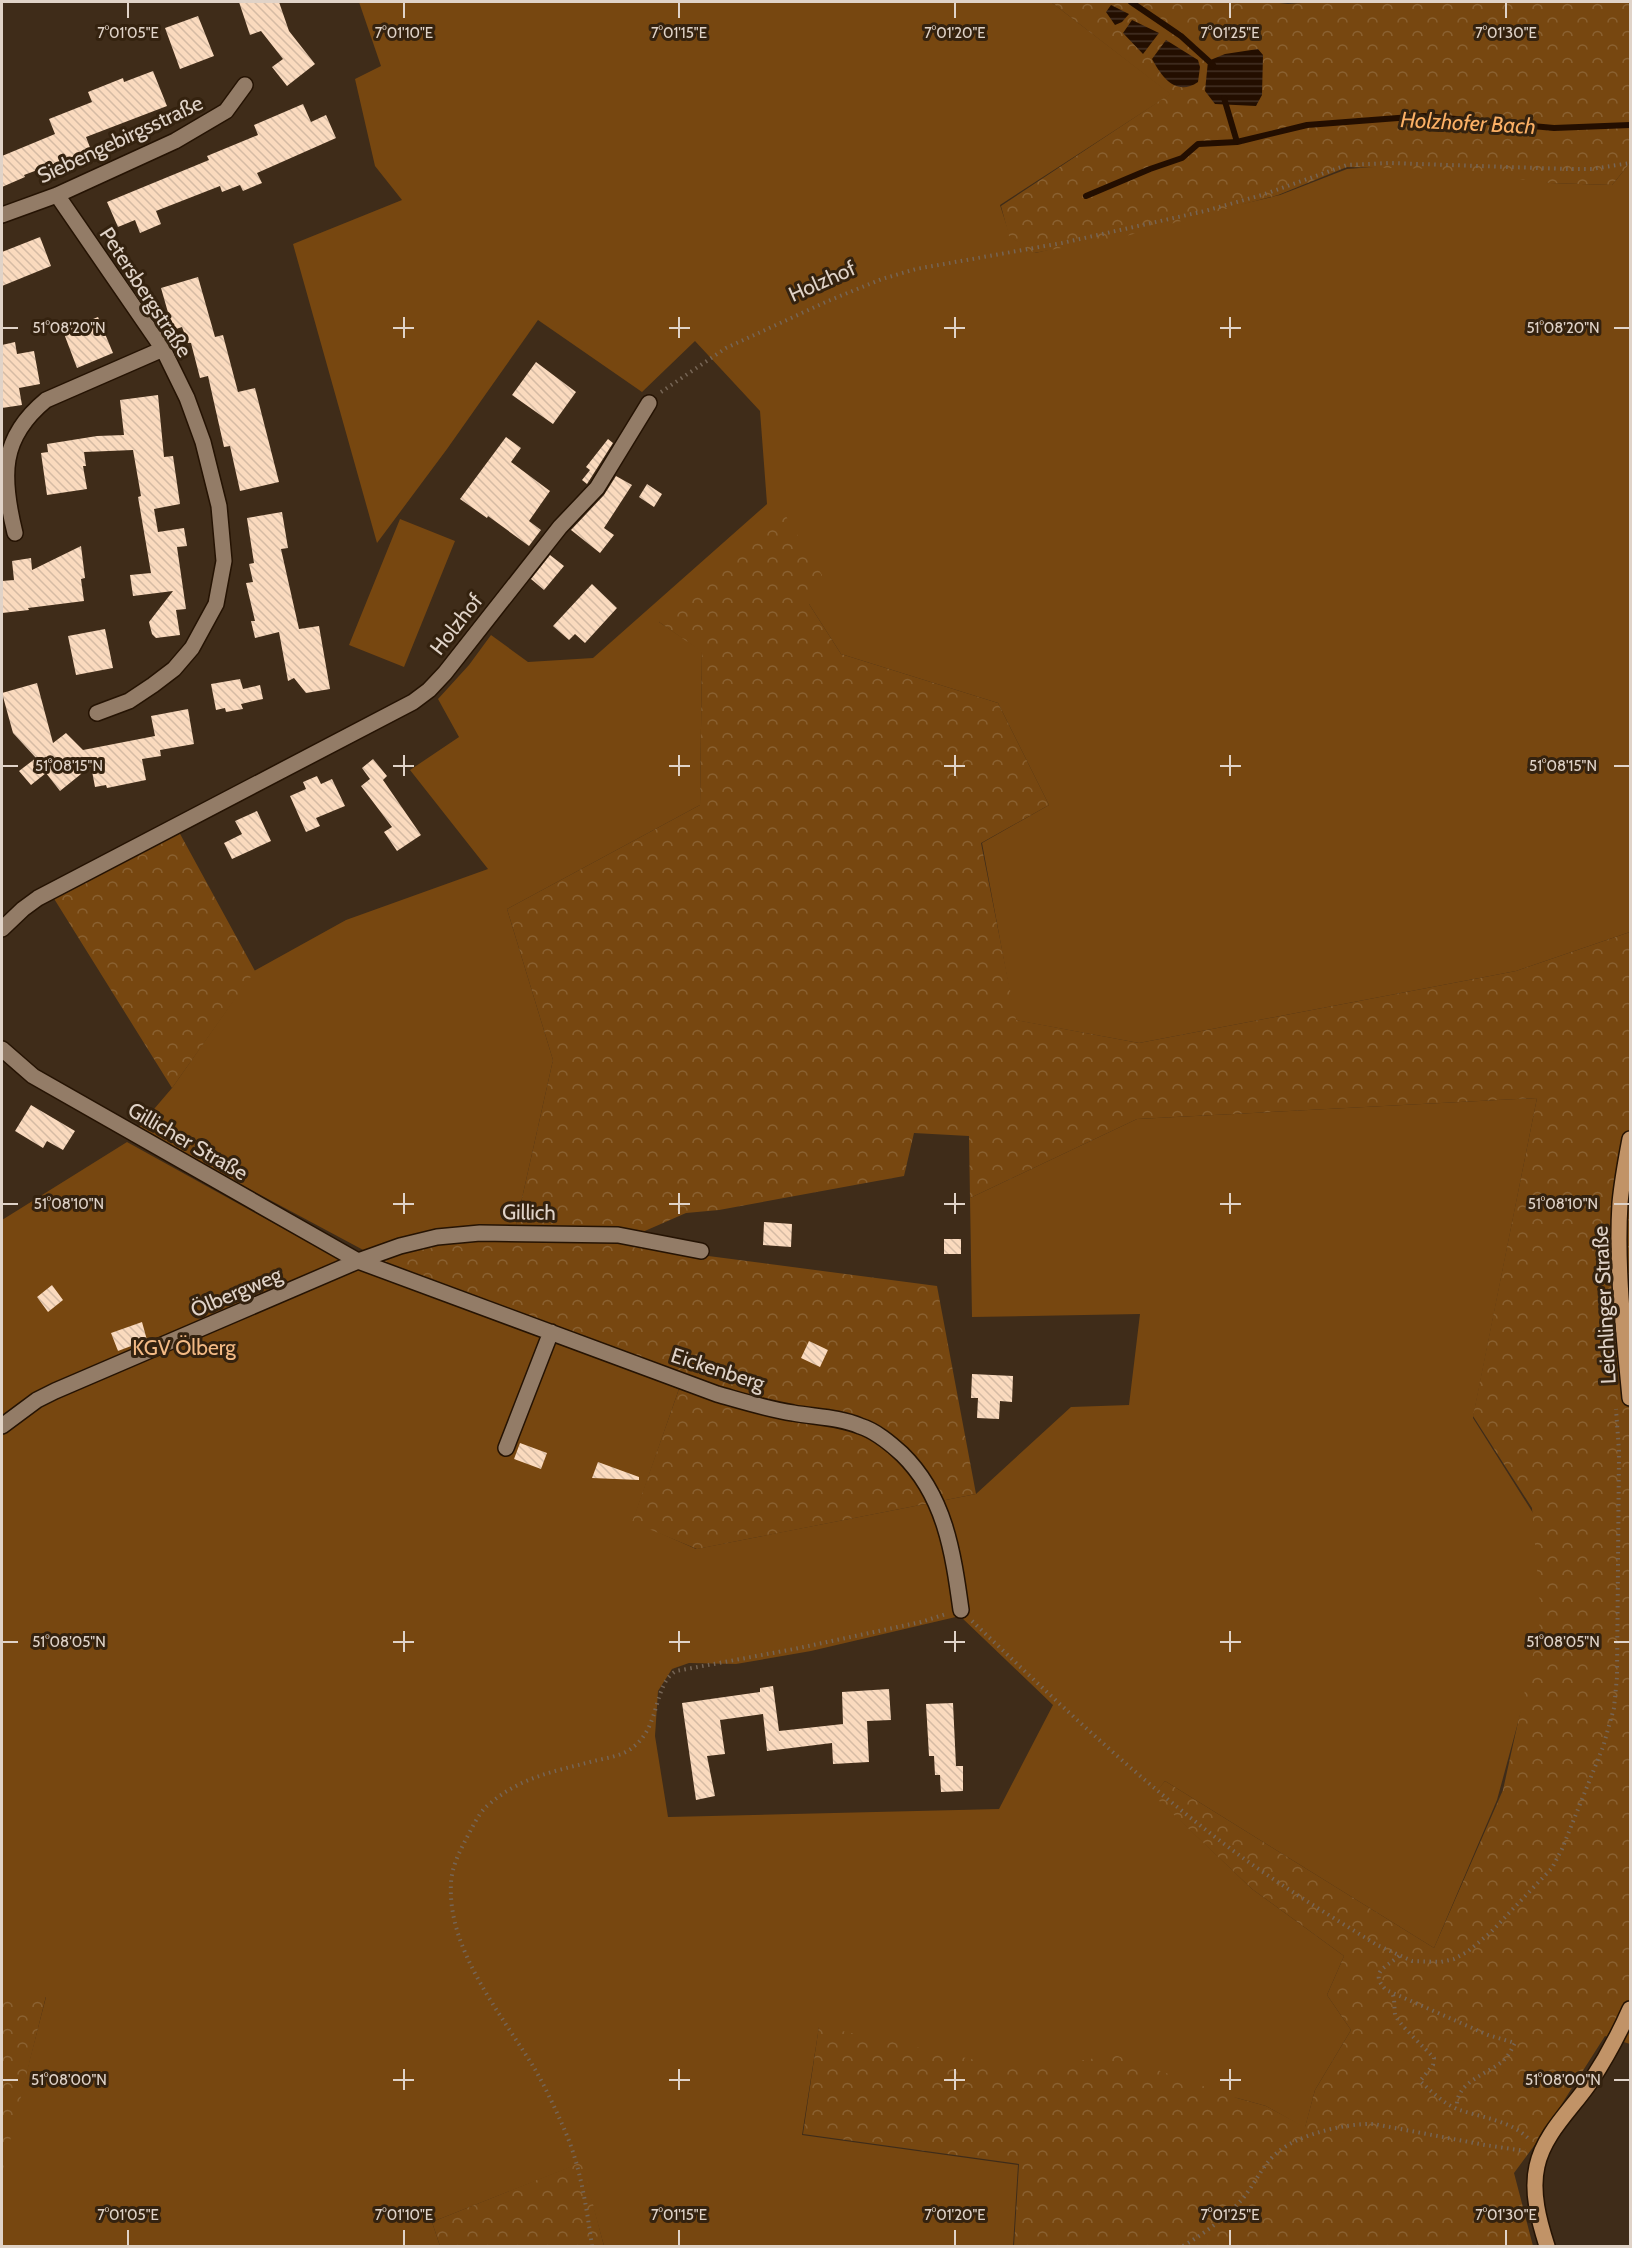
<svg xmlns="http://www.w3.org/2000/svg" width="1632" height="2248" font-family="Cabin,sans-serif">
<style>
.green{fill:#774710;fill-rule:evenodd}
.forest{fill:url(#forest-crowns)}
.water{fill:url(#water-rules)}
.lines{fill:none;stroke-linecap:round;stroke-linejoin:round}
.stream{stroke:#230e00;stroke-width:6}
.building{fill:url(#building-back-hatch)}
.minor-casing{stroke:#251303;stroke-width:18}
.major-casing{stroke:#251303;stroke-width:18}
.path{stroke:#766555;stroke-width:4;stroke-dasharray:1.5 4.5;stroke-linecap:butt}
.minor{stroke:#937c67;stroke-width:15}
.major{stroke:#c19367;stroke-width:15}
.ticks{fill:none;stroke:#e0d3c8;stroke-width:2}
.labels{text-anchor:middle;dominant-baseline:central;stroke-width:6;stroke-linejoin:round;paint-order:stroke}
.street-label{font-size:21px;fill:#e0d3c8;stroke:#34220f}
.park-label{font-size:21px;fill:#f3ba85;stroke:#34220f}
.water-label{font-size:22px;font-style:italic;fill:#fcb065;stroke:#34220f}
.ticks-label{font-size:15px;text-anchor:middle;fill:#e0d3c8;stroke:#34220f;stroke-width:6;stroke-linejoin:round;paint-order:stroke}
</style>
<defs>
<pattern id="forest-crowns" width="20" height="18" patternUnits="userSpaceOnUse" patternTransform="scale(1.5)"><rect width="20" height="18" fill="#774710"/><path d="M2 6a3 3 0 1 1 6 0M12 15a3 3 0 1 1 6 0" fill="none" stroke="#8a6131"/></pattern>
<pattern id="water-rules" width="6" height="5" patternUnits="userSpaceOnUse" patternTransform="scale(1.5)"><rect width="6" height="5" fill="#230e00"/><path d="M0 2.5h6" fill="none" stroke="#433024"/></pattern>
<pattern id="building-back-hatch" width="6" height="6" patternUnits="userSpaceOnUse" patternTransform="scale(1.5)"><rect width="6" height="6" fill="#fadabe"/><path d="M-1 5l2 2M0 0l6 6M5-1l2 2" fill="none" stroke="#d5bba4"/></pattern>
</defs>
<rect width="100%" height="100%" fill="#3f2c19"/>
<path class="green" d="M359 2H1051L1171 94 1000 205 1010 236 1035 253 1280 195 1347 169 1441 162 1551 183 1612 185 1630 163V932L1516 971 1139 1043 1015 1020 982 843 1049 805 998 703 841 654 809 604 659 622 702 651 700 805 507 909 553 1060 516 1225 367 1252 137 1129 172 1088 254 971 346 920 488 869 410 770 459 737 438 699 469 665 491 635 528 662 593 658 767 504 760 411 695 341 642 392 538 320 447 449 377 543 293 244 402 200 375 166 355 79 381 66Z
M400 519 455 541 404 667 349 645Z
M1537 1098 1473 1418 1533 1513 1545 1623 1497 1800 1434 1948 1165 1781 1154 1795 1252 1889 1344 1956 1327 1995 1351 2030 1315 2090 1305 2128 1266 2106 1237 2098 1022 2071 819 2027 802 2135 1018 2165 1013 2246H604L581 2163 432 2222 440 2246H2V2167L46 1997 2 2000V1220L127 1142 349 1265 680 1386 633 1521 696 1549 976 1494 1071 1407 1129 1405 1140 1314 972 1317 970 1198 1137 1119ZM960 1616 1053 1705 999 1809 668 1817 655 1736 658 1691 672 1669 689 1663 736 1664 811 1651Z"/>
<path class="forest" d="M1051 2H1269L1288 4 1316 2H1630V163L1612 185 1550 183 1438 169 1347 167 1278 195 1126 236 1034 253 1009 236 1001 206 1170 94Z
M784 513 822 575 809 604 841 654 998 703 1049 805 981 843 1016 1020 1139 1043 1516 971 1630 932V2044L1605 2036 1542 2135 1514 2173 1533 2246H1014L1019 2164 803 2134 819 2026 1022 2070 1115 2055 1237 2098 1266 2106 1305 2127 1315 2090 1351 2030 1327 1995 1344 1956 1252 1889 1153 1795 1165 1781 1434 1948 1503 1790 1541 1618 1532 1508 1473 1416 1537 1098 1137 1119 970 1198 969 1136 914 1133 904 1176 719 1210 686 1213 631 1237 693 1254 937 1286 976 1494 697 1549 632 1522 684 1375 381 1261 406 1250 476 1228 516 1225 553 1060 507 909 700 805 702 652 659 622Z
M179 832 255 971 172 1088 53 897Z
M46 1996 2 2173V1999Z
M582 2162 604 2246H440L432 2222Z"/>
<path class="water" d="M1111 5 1129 14 1122 22 1115 25 1106 12Z
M1132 20 1159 33 1143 54 1123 33Z
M1166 40 1198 60 1200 67 1198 82C1176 97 1162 77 1152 59Z
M1258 49 1263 55 1262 95 1256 106 1215 104 1205 91 1208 61 1225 54Z"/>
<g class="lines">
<path class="stream" d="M1131 2 1181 36 1213 65
M1224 98 1237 142 1307 125 1424 116 1554 128 1630 125
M1086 196 1150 169 1182 158 1198 144 1237 142"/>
</g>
<path class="building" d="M239 2H279L289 31 315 64 287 86 272 67 283 59 261 31 250 35Z
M198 16 214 56 180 69 165 28Z
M153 71 167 106 86 137 91 150 24 175 25 177 2 187V156L55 134 49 119 92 102 88 92 123 78 124 82Z
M303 104 311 122 326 115 336 138 257 173 262 183 243 191 240 185 222 192 220 186 156 211 161 224 140 233 135 220 118 227 107 202 209 160 207 156 258 135 254 125Z
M40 237 51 266 2 286V252Z
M198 277 215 337 223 335 238 392 255 388 279 482 240 491 230 446 224 447 208 376 200 378 191 343H188L182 327 173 330 161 288Z
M98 317 113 353 77 368 63 331Z
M15 342 17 354 34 351 40 384 19 388 22 405 2 408V345Z
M536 362 576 392 553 424 512 395Z
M158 395 164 457 173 456 180 504 154 509 158 532 184 528 187 546 177 547 186 609 176 610 180 635 156 638 152 634 149 622 173 591 133 596 130 575 151 573 138 497 141 496 133 450 84 452 86 466H83L87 489 47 495 41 453 48 452 47 444 97 436 124 435 120 400Z
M506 437 521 448 511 462 550 491 529 521 541 530 529 546 488 516 487 518 460 499Z
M608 439 613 443 587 484 582 480 590 470 586 467Z
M616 476 632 485 604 528 614 535 600 553 571 530 604 495Z
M647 484 662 494 654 507 639 497Z
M282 512 288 548 281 549 299 629 319 626 330 689 306 693 294 678 288 681 279 632 255 638 251 621H255L246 583 253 582 249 564 254 563 247 518Z
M81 546 85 578 81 579 84 601 28 608 29 610 2 613V581L14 580 12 561 31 558 32 570Z
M550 555 564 566 544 590 531 579Z
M592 584 617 608 585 643 575 634 569 640 553 626Z
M105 629 113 668 76 675 68 636Z
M240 679 243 689 260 685 263 699 241 704 243 709 226 712 225 708 216 710 211 684Z
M37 683 53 743 66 733 83 750 155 736 151 716 188 709 194 744 160 750 161 756 142 759 146 780 107 788 106 785 95 787 91 766 60 791 46 773 31 785 19 771 36 758 13 733 2 693Z
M373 759 387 776 383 780 421 835 397 851 384 832 392 827 361 786 370 779 362 768Z
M317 776 321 784 332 779 345 806 316 818 320 826 306 832 290 796 306 789 303 782Z
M257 811 271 841 232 859 224 843 242 834 235 821Z
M31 1105 75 1131 63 1150 47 1141 43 1148 15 1131Z
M764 1222 792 1224 791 1247 763 1245Z
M944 1239H961V1254H944Z
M52 1285 63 1300 48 1312 37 1297Z
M142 1322 147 1340 118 1351 111 1333Z
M809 1341 828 1350 820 1367 801 1358Z
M972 1374 1013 1376 1012 1402 1000 1401 999 1419 977 1418 978 1398H971Z
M520 1443 547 1453 541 1469 514 1459Z
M598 1462 639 1477V1480L592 1478Z
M773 1686 779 1731 843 1724 842 1692 889 1689 891 1720 867 1721 869 1762 833 1764 832 1743 767 1751 763 1714 720 1720 725 1754 707 1756 715 1796 696 1800 682 1703 760 1692V1688Z
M953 1703 956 1766H963V1791L941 1792 940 1775H935L934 1756H929L926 1704Z"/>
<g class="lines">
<g class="minor-casing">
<path id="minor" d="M57 195 163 349 187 398 203 442 219 506 224 561 216 604 192 648 174 669 153 685 129 701 97 713
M2 215 57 195 175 141 226 111 245 85
M15 533C1 476 0 438 46 400L163 349
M2 929 23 909 38 898 413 702 429 690 445 673 560 527 597 488 649 403
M2 1049 33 1076 358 1261 717 1394C742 1401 767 1409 793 1413 815 1417 839 1417 860 1426 876 1431 890 1443 902 1454 945 1496 953 1552 961 1610
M2 1426 37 1400 55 1391 358 1261 400 1246 437 1237 480 1233 618 1235 701 1251
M506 1448 551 1332"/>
</g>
<g class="major-casing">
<path id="major" d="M1630 1139C1626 1160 1622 1182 1620 1203 1616 1268 1624 1334 1630 1398
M1547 2246C1539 2221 1531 2192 1537 2166 1544 2133 1573 2108 1591 2081 1606 2058 1619 2034 1630 2009"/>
</g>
<path class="path" d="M661 392 726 348 828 301 882 279 916 269 1062 243 1205 211 1262 195 1347 165 1389 163 1568 169H1592L1630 163
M972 1621C1059 1704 1146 1787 1243 1858 1286 1889 1332 1917 1377 1945L1412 1961 1441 1962 1454 1959 1467 1952 1490 1933 1552 1868 1562 1849 1603 1747 1614 1708 1617 1677 1619 1451 1616 1409
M1399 1956C1385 1968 1369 1972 1386 1990L1488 2035 1515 2043C1512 2048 1509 2055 1505 2059 1488 2075 1455 2081 1457 2108
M1393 1995C1395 2002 1394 2008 1395 2014 1396 2022 1427 2050 1434 2058L1433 2065 1420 2081C1431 2091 1443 2103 1457 2109 1482 2118 1511 2120 1530 2140
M592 2246C586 2204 580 2163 562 2124 554 2106 545 2087 536 2071 503 2016 447 1951 451 1883 452 1867 458 1855 465 1841 471 1830 478 1814 487 1806 520 1777 552 1772 594 1761 606 1758 622 1756 632 1748 661 1727 653 1684 676 1671L794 1649 921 1622 946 1614
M1183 2246C1205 2233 1227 2217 1244 2197 1256 2182 1263 2164 1278 2152 1299 2134 1347 2123 1374 2124L1485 2145 1525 2151"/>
<use href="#minor" class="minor"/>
<use href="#major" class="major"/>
</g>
<path class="ticks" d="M128 3V18M404 3V18M679 3V18M955 3V18M1230 3V18M1506 3V18M404 317V338M679 317V338M955 317V338M1230 317V338M3 328H18M393 328H414M669 328H690M944 328H965M1220 328H1241M1614 328H1629M404 755V776M679 755V776M955 755V776M1230 755V776M3 766H18M393 766H414M669 766H690M944 766H965M1220 766H1241M1614 766H1629M404 1193V1214M679 1193V1214M955 1193V1214M1230 1193V1214M3 1204H18M393 1204H414M669 1204H690M944 1204H965M1220 1204H1241M1614 1204H1629M404 1631V1652M679 1631V1652M955 1631V1652M1230 1631V1652M3 1642H18M393 1642H414M669 1642H690M944 1642H965M1220 1642H1241M1614 1642H1629M404 2069V2090M679 2069V2090M955 2069V2090M1230 2069V2090M3 2080H18M393 2080H414M669 2080H690M944 2080H965M1220 2080H1241M1614 2080H1629M128 2230V2245M404 2230V2245M679 2230V2245M955 2230V2245M1230 2230V2245M1506 2230V2245"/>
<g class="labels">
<g class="street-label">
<text transform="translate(120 139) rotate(-25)">Siebengebirgsstraße</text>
<text transform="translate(822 281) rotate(-24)">Holzhof</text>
<text transform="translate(146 292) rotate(57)">Petersbergstraße</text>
<text transform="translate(456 624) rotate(-52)">Holzhof</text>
<text transform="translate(188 1141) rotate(30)">Gillicher Straße</text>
<text transform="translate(529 1212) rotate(1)">Gillich</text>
<text transform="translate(236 1292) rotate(-23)">Ölbergweg</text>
<text transform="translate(1604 1305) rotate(-93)">Leichlinger Straße</text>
<text transform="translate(718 1369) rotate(18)">Eickenberg</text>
</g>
<g class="park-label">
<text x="184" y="1347">KGV Ölberg</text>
</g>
<g class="water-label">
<text transform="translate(1468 123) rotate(3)">Holzhofer Bach</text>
</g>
</g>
<g class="ticks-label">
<text x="128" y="38">7°01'05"E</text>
<text x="404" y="38">7°01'10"E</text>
<text x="679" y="38">7°01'15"E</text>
<text x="955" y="38">7°01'20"E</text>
<text x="1230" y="38">7°01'25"E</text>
<text x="1506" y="38">7°01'30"E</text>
<text x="69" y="333">51°08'20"N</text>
<text x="1563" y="333">51°08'20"N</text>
<text x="69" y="771">51°08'15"N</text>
<text x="1563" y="771">51°08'15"N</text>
<text x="69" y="1209">51°08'10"N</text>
<text x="1563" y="1209">51°08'10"N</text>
<text x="69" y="1647">51°08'05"N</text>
<text x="1563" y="1647">51°08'05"N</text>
<text x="69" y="2085">51°08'00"N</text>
<text x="1563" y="2085">51°08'00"N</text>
<text x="128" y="2220">7°01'05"E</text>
<text x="404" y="2220">7°01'10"E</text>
<text x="679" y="2220">7°01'15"E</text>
<text x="955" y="2220">7°01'20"E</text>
<text x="1230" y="2220">7°01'25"E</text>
<text x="1506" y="2220">7°01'30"E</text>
</g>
<rect width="1632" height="2248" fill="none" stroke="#e0d3c8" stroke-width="6"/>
</svg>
